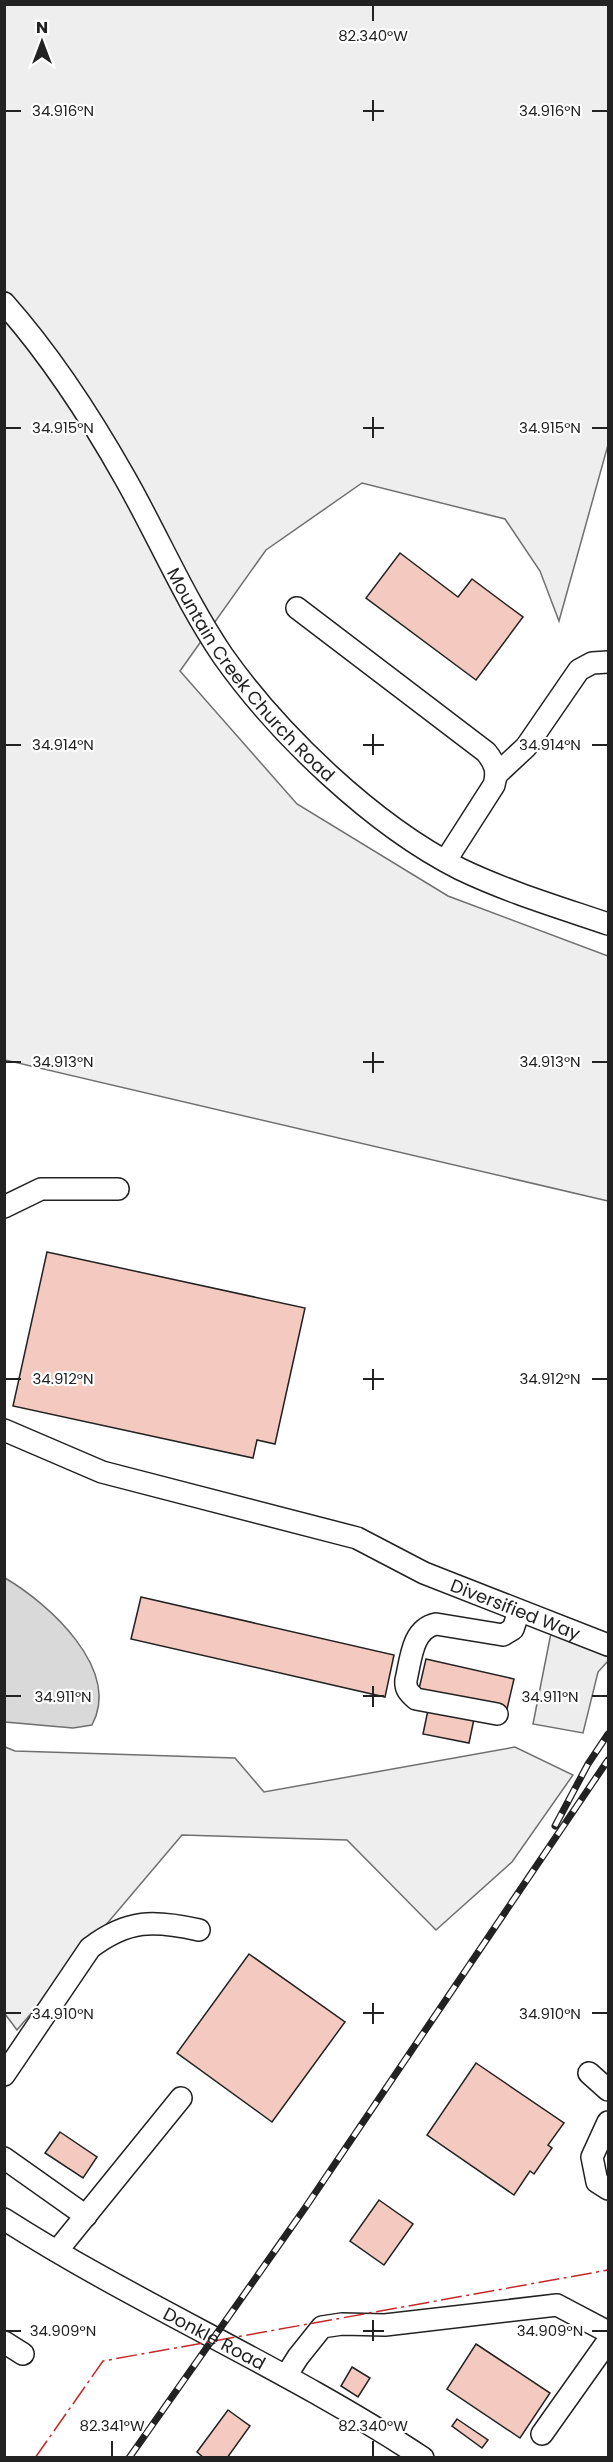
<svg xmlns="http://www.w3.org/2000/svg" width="613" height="2462" font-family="Poppins,sans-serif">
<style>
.green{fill:#eee;stroke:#6f6f6f;stroke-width:1.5}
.parking{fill:#ededed;stroke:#6f6f6f;stroke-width:1.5}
.water{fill:#d9d9d9;stroke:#6f6f6f;stroke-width:1.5}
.building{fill:#f3c9c0;stroke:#222;stroke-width:1.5}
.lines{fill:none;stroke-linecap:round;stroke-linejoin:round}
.minor-casing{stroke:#222;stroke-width:24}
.minor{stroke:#fff;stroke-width:21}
.rail-casing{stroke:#222;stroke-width:7}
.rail{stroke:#fff;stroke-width:4.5;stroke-dasharray:14;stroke-linecap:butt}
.power{stroke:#c62828;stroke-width:1.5;stroke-dasharray:21 4.5 3 4.5;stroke-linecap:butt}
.ticks{fill:none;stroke:#222;stroke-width:2}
.labels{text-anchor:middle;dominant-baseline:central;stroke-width:4.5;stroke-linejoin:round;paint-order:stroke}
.street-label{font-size:18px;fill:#222;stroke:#fff}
.ticks-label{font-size:15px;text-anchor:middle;fill:#222;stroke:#fff;stroke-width:4.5;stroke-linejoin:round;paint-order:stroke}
</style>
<rect width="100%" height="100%" fill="#fff"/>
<path class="green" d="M5 5H608V445L559 621 540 571 505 519 362 483 266 550 180 671 297 804 448 896 608 956V1201L5 1060Z
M5 1747 15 1751 235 1758 264 1792 515 1747 573 1775 512 1862 436 1930 347 1840 182 1835 17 2030 5 2014Z"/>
<path class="parking" d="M551 1633 608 1653V1661L598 1672 583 1733 533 1724Z"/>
<path class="water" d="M5 1578C48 1603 122 1669 92 1725L73 1728 5 1722Z"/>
<path class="building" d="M400 553 458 597 472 579 523 617 476 680 366 598Z
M47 1252 305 1308 275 1444 257 1440 253 1458 13 1406Z
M141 1597 394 1655 385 1697 131 1639Z
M426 1659 514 1679 507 1709 419 1689Z
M428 1710 474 1719 469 1743 423 1734Z
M249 1954 345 2022 272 2122 177 2053Z
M476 2063 564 2123 548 2145 552 2148 534 2174 530 2171 514 2195 427 2135Z
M60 2132 97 2157 83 2178 45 2153Z
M379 2200 413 2224 384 2265 350 2241Z
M476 2344 550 2393 520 2438 447 2389Z
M352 2367 370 2378 358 2397 341 2386Z
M228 2410 250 2426 227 2458H204L197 2452Z
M457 2419 488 2440 482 2448 452 2426Z"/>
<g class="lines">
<g class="minor-casing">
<g id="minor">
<path id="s1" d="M4 303C51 356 90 416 125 478 158 536 185 600 223 656 279 735 373 825 460 869 508 892 558 907 608 924"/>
<path d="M297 608 486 752C495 763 498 771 494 785L446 860"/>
<path d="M497 774 526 747 579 670 592 663 608 662"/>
<path d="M4 1207 41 1189H118"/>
<path id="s2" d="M4 1430 102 1472 357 1538 424 1573 608 1645"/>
<path d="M497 1714 416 1699C409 1693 405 1689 406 1680 411 1659 412 1629 436 1624L503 1635 513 1629 519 1611"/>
<path d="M589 2073 608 2090"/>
<path d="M4 2075 90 1948C128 1919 154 1920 199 1930"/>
<path d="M608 2122 592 2157 597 2182 608 2189"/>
<path d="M4 2158 86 2216"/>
<path id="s3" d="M4 2219C140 2306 289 2369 423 2458"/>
<path d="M57 2251 181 2098"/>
<path d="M4 2342 23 2354"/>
<path d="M286 2376 298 2357 322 2327 342 2324 385 2325 557 2305 608 2332"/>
<path d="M542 2434 608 2341"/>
</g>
</g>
<use href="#minor" class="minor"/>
<g class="rail-casing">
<path id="rail" d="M555 1826 588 1764 608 1734
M129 2458 305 2208 608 1760"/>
</g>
<use href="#rail" class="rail"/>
<path class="power" d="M35 2458 103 2361 608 2270"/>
</g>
<path class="ticks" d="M373 6V21M373 100V121M6 111H21M363 111H384M592 111H607M373 417V438M6 428H21M363 428H384M592 428H607M373 734V755M6 745H21M363 745H384M592 745H607M373 1052V1073M6 1062H21M363 1062H384M592 1062H607M373 1369V1390M6 1379H21M363 1379H384M592 1379H607M373 1686V1707M6 1696H21M363 1696H384M592 1696H607M373 2003V2024M6 2013H21M363 2013H384M592 2013H607M373 2320V2341M6 2331H21M363 2331H384M592 2331H607M112 2441V2456M373 2441V2456"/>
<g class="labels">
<g class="street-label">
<text stroke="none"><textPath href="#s1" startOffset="448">Mountain Creek Church Road</textPath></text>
<text stroke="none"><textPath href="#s2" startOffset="544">Diversified Way</textPath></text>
<text stroke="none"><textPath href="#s3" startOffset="242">Donkle Road</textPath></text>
</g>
</g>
<g class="ticks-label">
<text x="373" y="41">82.340°W</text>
<text x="63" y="116">34.916°N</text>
<text x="550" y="116">34.916°N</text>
<text x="63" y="433">34.915°N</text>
<text x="550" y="433">34.915°N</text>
<text x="63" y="750">34.914°N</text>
<text x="550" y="750">34.914°N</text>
<text x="63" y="1067">34.913°N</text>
<text x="550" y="1067">34.913°N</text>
<text x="63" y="1384">34.912°N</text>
<text x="550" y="1384">34.912°N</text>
<text x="63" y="1702">34.911°N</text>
<text x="550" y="1702">34.911°N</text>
<text x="63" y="2019">34.910°N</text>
<text x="550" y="2019">34.910°N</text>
<text x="63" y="2336">34.909°N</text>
<text x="550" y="2336">34.909°N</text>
<text x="112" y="2431">82.341°W</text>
<text x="373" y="2431">82.340°W</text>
</g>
<rect width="613" height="2462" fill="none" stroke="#222222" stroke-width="12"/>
<g transform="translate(42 42)" stroke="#ffffff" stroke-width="4.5" paint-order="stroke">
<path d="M0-4.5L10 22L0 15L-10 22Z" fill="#222222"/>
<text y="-9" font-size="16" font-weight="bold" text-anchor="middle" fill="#222222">N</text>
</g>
</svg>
